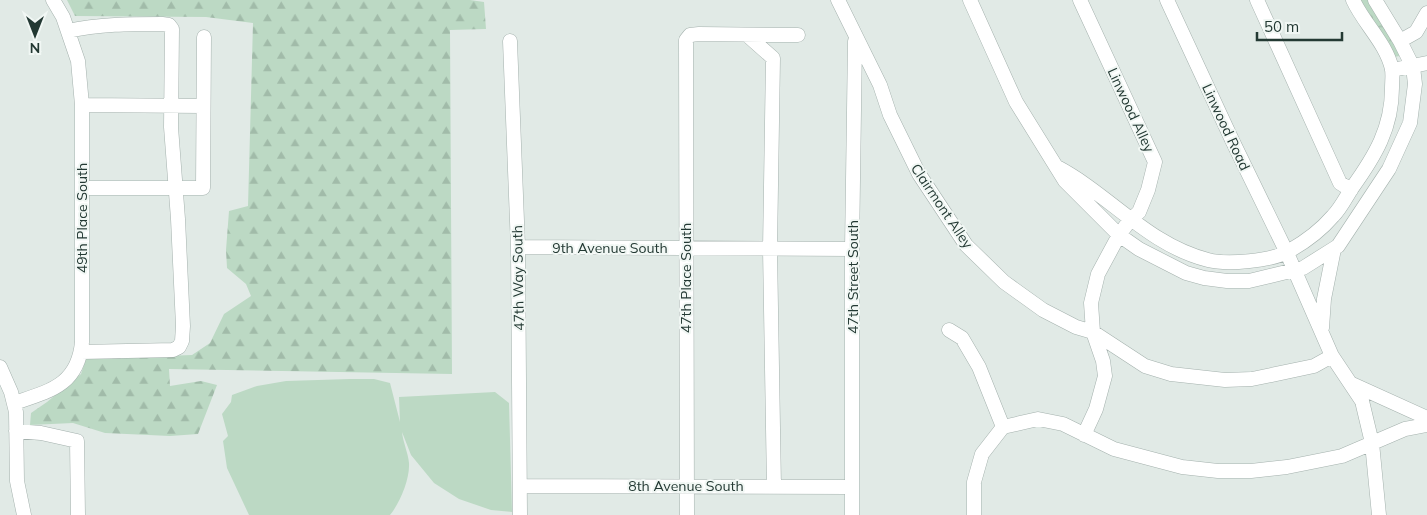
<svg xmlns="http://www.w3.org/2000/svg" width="1427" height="515" font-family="Mulish,sans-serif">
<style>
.grass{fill:#bcd9c4}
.forest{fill:url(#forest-firs)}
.park{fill:url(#park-crowns)}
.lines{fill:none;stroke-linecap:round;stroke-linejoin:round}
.minor-casing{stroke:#a4b1ad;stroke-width:15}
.minor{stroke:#fff;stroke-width:14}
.labels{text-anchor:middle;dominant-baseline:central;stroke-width:4;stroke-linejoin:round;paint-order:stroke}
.street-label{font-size:14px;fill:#233933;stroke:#f1f7f4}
</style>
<defs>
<pattern id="forest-firs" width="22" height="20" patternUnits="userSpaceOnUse" patternTransform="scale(1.25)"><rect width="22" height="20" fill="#bcd9c4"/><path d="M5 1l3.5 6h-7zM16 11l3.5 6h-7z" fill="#a1bba9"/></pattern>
<pattern id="park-crowns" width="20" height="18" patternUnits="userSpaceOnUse" patternTransform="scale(1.25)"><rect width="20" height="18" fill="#bcd9c4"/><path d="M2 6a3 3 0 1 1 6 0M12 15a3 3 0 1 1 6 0" fill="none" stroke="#a1bba9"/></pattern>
</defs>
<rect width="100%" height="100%" fill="#e1eae6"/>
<path class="grass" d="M350 379H374L390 383 400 422 399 397 495 392 509 403 512 512 491 510 459 499 434 483 411 455 402 432C403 442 408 453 409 463 410 479 400 503 390 515H249L227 468 223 441 228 436 222 414 231 402 232 395 257 386 286 381Z"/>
<path class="forest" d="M67 0H470L484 2 486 29 450 30 452 374 169 369 170 386 201 381 217 385 198 434 170 436 105 433 73 423 30 425 31 413 47 402 81 374 86 359 192 355 210 343 224 314 251 296 246 284 227 268 226 250 229 211 248 206 253 23 206 17 75 16Z"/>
<path class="park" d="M1357 0H1373L1402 53 1399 56 1395 57Z"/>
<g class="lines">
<g class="minor-casing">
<path id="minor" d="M838 0 880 85 890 115 919 174 966 245 1004 282 1043 310 1076 327 1093 332 1145 366 1171 374 1225 380 1252 379 1314 366 1332 356
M970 0 1016 102 1065 181 1119 235 1139 249 1186 273 1204 278 1227 281H1249L1303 268 1338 246 1389 169 1410 123 1415 84 1413 67 1400 41 1375 0
M1080 0 1155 162 1148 190 1139 212 1130 220 1119 235 1098 274 1091 303 1093 332 1103 361 1105 376 1096 409 1084 435
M1167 0 1232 140 1287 253 1332 356 1362 401 1372 443 1379 515
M1257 0 1340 183 1351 190
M68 31C99 24 130 24 162 24L169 25 172 29 171 127 178 219 183 326 182 341 179 347 173 350 81 352
M747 35 773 58 770 249 774 487
M510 41 518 247 520 515
M1400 41 1416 32 1427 13
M1392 70 1427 63
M82 105 203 106
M1057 167C1110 195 1148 245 1208 260 1227 265 1272 261 1289 251 1305 242 1321 230 1333 216 1341 208 1346 197 1352 188 1375 156 1392 128 1392 88 1392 82 1393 75 1392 69 1386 43 1364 24 1353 0
M82 188H203L204 37
M518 247 852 249
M1322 328 1324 299 1334 249
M949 330 962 338 979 367 1003 427
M0 367 11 392 16 412 17 481 24 515
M1350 383 1427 418
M14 403C50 391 78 385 82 342V105L78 61 63 17 53 0
M1003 427 1038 419 1063 424 1114 449 1182 467 1218 471H1251L1287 467 1342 456 1405 429 1427 425
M16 431 41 433 77 441 78 515
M520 486 852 487
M687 515 686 40 690 35 699 34 798 35
M852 515V249L855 41
M974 515V482L982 454 1003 427"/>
</g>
<use href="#minor" class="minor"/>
</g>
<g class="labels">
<g class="street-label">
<text transform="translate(1131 110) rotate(65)">Linwood Alley</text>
<text transform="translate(1226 127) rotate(65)">Linwood Road</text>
<text transform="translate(942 206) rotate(56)">Clairmont Alley</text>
<text transform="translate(82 218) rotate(-90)">49th Place South</text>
<text x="610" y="248">9th Avenue South</text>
<text transform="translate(853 277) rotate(-90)">47th Street South</text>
<text transform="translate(518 278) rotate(-91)">47th Way South</text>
<text transform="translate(686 278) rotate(-90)">47th Place South</text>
<text x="686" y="486">8th Avenue South</text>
</g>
</g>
<g transform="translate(35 35) rotate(180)" stroke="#f1f7f4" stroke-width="4" paint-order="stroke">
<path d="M0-4L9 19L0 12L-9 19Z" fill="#233933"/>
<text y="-8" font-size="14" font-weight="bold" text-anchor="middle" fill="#233933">N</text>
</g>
<path d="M1257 32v8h85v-8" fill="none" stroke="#233933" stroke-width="2.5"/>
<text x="1264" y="32" font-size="15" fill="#233933" stroke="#f1f7f4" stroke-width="4" paint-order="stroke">50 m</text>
</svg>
